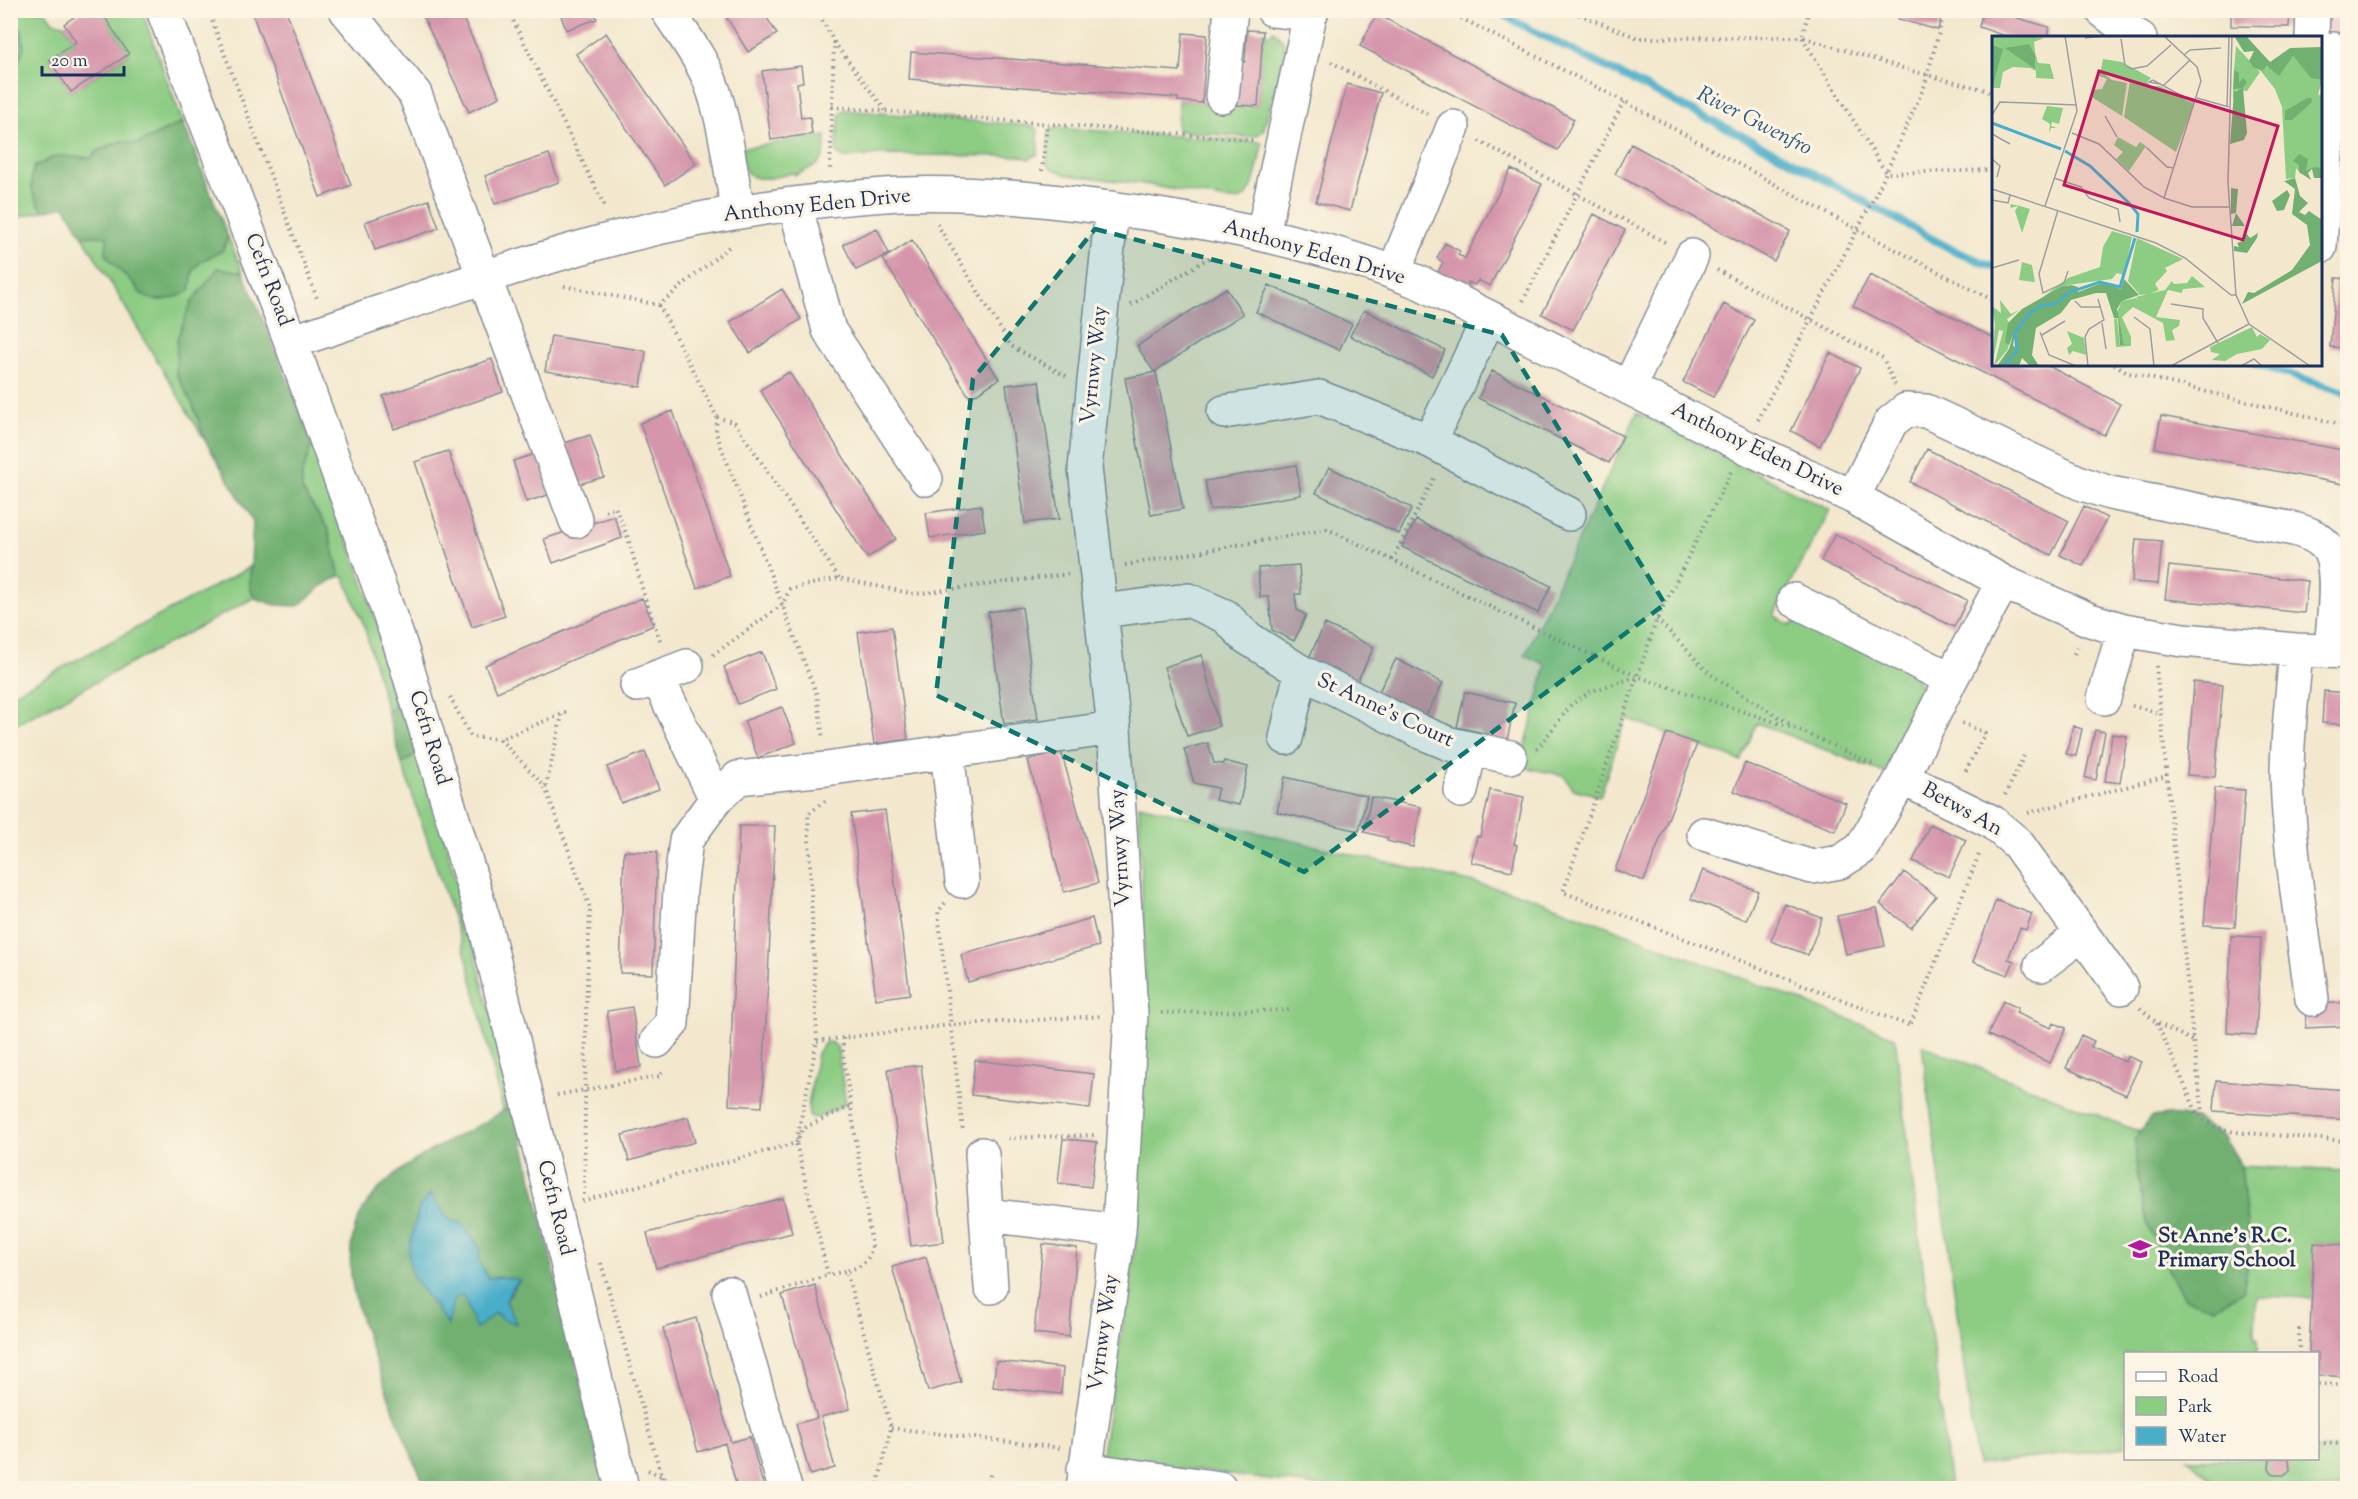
<svg xmlns="http://www.w3.org/2000/svg" width="2358" height="1499" font-family="'Sorts Mill Goudy',serif">
<style>
.green{fill:#8ccc83;stroke:#547e70;stroke-width:1.5}
.forest{fill:#71b071;stroke:#467068;stroke-width:1.5;fill-rule:evenodd}
.water{fill:#4aaec9;stroke:#326e94;stroke-width:1.5}
.lines{fill:none;stroke-linecap:round;stroke-linejoin:round}
.stream{stroke:#4aaec9;stroke-width:8}
.building{fill:#d596ab}
.minor-casing{stroke:#878c96;stroke-width:36}
.path{stroke:#878c96;stroke-width:4;stroke-dasharray:1.5 4.5;stroke-linecap:butt}
.minor{stroke:#fff;stroke-width:33}
.marked{fill:#0f766e;fill-opacity:0.2;stroke:#0f766e;stroke-width:4.5;stroke-dasharray:12 8;stroke-linejoin:round}
.labels{text-anchor:middle;dominant-baseline:central;stroke-width:6;stroke-linejoin:round;paint-order:stroke}
.street-label{font-size:21px;fill:#1b2f5e;stroke:#fcf5e5}
.poi-label{font-size:21px;font-weight:bold;fill:#1b2f5e;stroke:#fcf5e5;text-anchor:start}
.water-label{font-size:22px;font-style:italic;fill:#2b5b83;stroke:#fcf5e5}
.inset-river{fill:none;stroke:#4aaec9;stroke-width:3}
.inset-road{fill:none;stroke:#9d9ea1;stroke-width:1.5}
.view{fill:#c2185b;fill-opacity:0.15;stroke:#c2185b;stroke-width:3}
.inset-edge{fill:none;stroke:#1b2f5e;stroke-width:3}
</style>
<rect width="100%" height="100%" fill="#fcf5e5"/>
<filter id="ink" filterUnits="userSpaceOnUse"><feTurbulence type="fractalNoise" baseFrequency=".0167" numOctaves="2"/><feDisplacementMap in="SourceGraphic" scale="12" xChannelSelector="R" yChannelSelector="G"/><feConvolveMatrix kernelMatrix="1 2 1 2 8 2 1 2 1" color-interpolation-filters="sRGB"/></filter>
<filter id="wash" filterUnits="userSpaceOnUse"><feTurbulence type="fractalNoise" baseFrequency=".008" numOctaves="4" result="noise"/><feDisplacementMap in="SourceGraphic" scale="24" xChannelSelector="R" yChannelSelector="G"/><feGaussianBlur stdDeviation="1.35" result="paint"/><feColorMatrix in="noise" values="0 0 0 0 0 0 0 0 0 0 0 0 0 0 0 0 0 1.4 0 .05"/><feComposite in="paint" operator="in"/></filter>
<g filter="url(#wash)">
<rect width="100%" height="100%" fill="#f3e8ce"/>
<path class="green" d="M11 10 45 11 53 22 64 24 76 42 49 60 71 92 129 54 100 11H142C156 48 168 85 183 122L137 144 121 141 98 151 92 158 56 156 34 167C29 185 32 197 44 211L11 219V76L14 74 22 30 11 25Z
M1273 30 1283 40 1285 52 1263 131 1257 135 1248 137 1177 131 1178 101 1258 106 1263 31 1270 36Z
M844 110 1032 126 1038 130V154L1029 159 1021 156 882 155 844 158 837 154 836 148 840 114Z
M1057 128 1261 142 1262 144C1260 156 1254 189 1246 196 1240 201 1234 200 1227 200L1145 184 1068 175 1051 168 1047 164 1049 132 1052 129Z
M826 136C825 165 821 163 795 175L793 173C779 176 751 186 744 167 742 162 742 154 741 148 770 145 797 139 826 136Z
M82 235 108 237 106 254C117 269 132 279 141 294L190 291 193 271 201 261 222 251 228 237 243 272 218 268 176 373 193 405 207 444Z
M1637 413 1830 510 1774 615 1789 625 1811 613 1913 670 1922 693 1884 773 1757 723 1741 761 1626 718 1600 796 1573 789 1563 775 1520 767 1546 665 1525 655Z
M313 441 405 702 396 704 387 711 364 625 344 577 340 576 328 529 302 490V474Z
M250 567V586L254 598 11 727V695Z
M421 746 514 1104 503 1111 467 959 402 764 412 757Z
M1139 805 1526 895 1895 1037 1950 1488H1336L1101 1459 1138 1231 1146 1012Z
M831 1042 837 1047 838 1052 846 1104 819 1117 813 1118 809 1115 808 1106 817 1053 825 1043Z
M1922 1045 2140 1132 2235 1166 2347 1171V1245L2315 1243 2312 1298 2256 1296 2255 1337H2258V1353L2126 1354 2125 1447 1977 1465Z
M2318 1448 2347 1449V1488H2221L2188 1459 2318 1458Z
M2167 1480 2177 1488H2089Z"/>
<path class="forest" d="M11 25 22 30 24 48 13 74 11 76Z
M183 122 228 237 222 251 201 261 193 271 190 291C176 298 154 306 141 293 137 290 136 285 132 282 122 273 114 265 106 255L107 237 82 235 65 206 44 211C32 197 29 185 34 167L56 156 91 158 98 151 121 141 137 144Z
M218 268 243 272 313 441 302 474V490L328 529 340 576 322 586 298 606 276 605 254 598 250 586 253 521 207 444 193 405 176 373 177 339 191 303Z
M405 702 421 746 412 757 402 764 387 711 396 704Z
M514 1104 606 1488H426C408 1448 392 1407 377 1365 363 1324 343 1280 353 1236 357 1214 369 1198 385 1183 422 1149 472 1133 514 1104ZM429 1195 488 1278 504 1277 519 1281 506 1301 515 1323 494 1314 476 1328 463 1294 453 1299 447 1324 412 1275Z
M2169 1115 2194 1118 2223 1136 2241 1166 2250 1253 2243 1291 2214 1308 2185 1298 2172 1277 2147 1224 2137 1174 2135 1138 2151 1117Z"/>
<path class="water" d="M430 1194 449 1220 462 1223 480 1248 478 1260 488 1278 504 1277 520 1280 511 1290 506 1301 516 1323 501 1319 500 1315 494 1314 476 1329 463 1295 453 1299 448 1325 412 1275 408 1253 419 1208Z"/>
<g class="lines">
<path class="stream" d="M1497 10 1512 20 1778 154 1951 249 1994 267
M2256 364 2348 393"/>
</g>
<g id="blocks">
<path class="building" d="M84 10H100L129 54 71 92 49 60 76 42 64 24Z
M251 10H286L351 185 320 197Z
M420 10H459L500 97 469 112Z
M559 10H594L597 19 566 30Z
M722 10H762L777 34 748 52Z
M1900 10H1943L1938 30 1898 19Z
M1969 10H2019L2017 18 2049 27 2047 38H2011L1979 27 1982 15Z
M2231 10H2290L2289 27 2231 26Z
M2323 10H2348V33L2323 32Z
M1377 14 1574 119 1558 150 1360 46Z
M1247 30 1263 31 1258 106 1234 105 1237 62H1245Z
M606 33 696 164 665 185 576 54Z
M1183 33 1207 35 1202 103 1178 101V98L909 79 911 52 1180 71Z
M801 66 803 82 797 83 801 118 810 117 812 134 771 140 762 71Z
M1347 84 1381 93 1350 211 1316 202Z
M1631 144 1790 231 1774 261 1615 174Z
M549 154 559 182 495 204 485 176Z
M1511 169 1542 184 1490 286 1478 280 1475 285 1468 282 1466 288 1437 274 1443 262 1437 258 1445 243 1460 251 1458 255 1465 258Z
M429 200 439 228 375 250 365 222Z
M1594 214 1625 230 1573 330 1542 314Z
M877 228 889 254 856 270 843 244Z
M912 240 999 379 970 398 883 259Z
M1870 275 1994 338V364H2045L2120 404 2104 435 1853 306Z
M2336 278 2348 279V348L2330 347Z
M1269 285 1352 324 1339 350 1256 312Z
M1226 288 1243 314 1154 372 1137 346Z
M782 289 801 319 750 353 730 322Z
M1724 304 1754 320 1713 397 1683 382Z
M1364 310 1445 350 1432 376 1350 336Z
M551 336 646 351 641 387 545 371Z
M1830 353 1860 368 1820 446 1791 431Z
M492 359 503 392 394 429 383 396Z
M1492 371 1623 436 1609 463 1478 398Z
M789 372 896 539 867 558 760 390Z
M1156 372 1183 509 1151 515 1125 378Z
M1039 381 1059 519 1025 523 1006 385Z
M673 411 730 576 697 588 640 423Z
M2161 416 2348 451V485L2155 448Z
M590 435 604 477 579 484 565 443Z
M1927 449 2069 521 2051 555 1910 482Z
M448 451 505 616 472 627 415 462Z
M538 453 551 494 526 502 513 461Z
M1296 465 1301 495 1210 510 1205 481Z
M1329 467 1412 508 1399 534 1316 493Z
M981 505 985 530 930 538 926 513Z
M2084 506 2107 518 2083 566 2060 555Z
M614 516 622 538 553 563 544 539Z
M1416 520 1551 586 1538 613 1402 547Z
M1835 534 1967 600 1954 627 1821 561Z
M2136 539 2162 541 2158 584 2132 582Z
M1299 565 1301 594H1295L1297 610 1306 615 1294 641 1272 630 1269 597H1260L1258 568Z
M2169 566 2308 581 2304 613 2165 599Z
M642 598 654 625 497 692 485 665Z
M1022 607 1038 719 1004 724 988 612Z
M1325 624 1374 647 1357 682 1308 660Z
M892 627 908 739 874 744 858 632Z
M762 652 776 689 738 704 724 667Z
M1202 655 1219 726 1187 736 1164 667Z
M1396 659 1443 683 1424 719 1377 695Z
M2194 682 2223 685 2215 777 2187 775Z
M2324 691 2348 693V725L2322 723Z
M1465 692 1515 703 1507 741 1480 736V732L1457 727Z
M782 707 796 743 758 758 744 721Z
M2073 726 2082 729 2076 756 2066 754Z
M2095 730 2105 732 2096 780 2085 778Z
M1667 733 1697 744 1644 881 1615 870Z
M2112 734 2127 736 2120 783 2105 781Z
M1208 743 1214 763 1223 764 1224 761 1248 767 1239 805 1215 800 1218 788 1194 783 1184 749Z
M1061 751 1098 883 1064 892 1028 760Z
M645 752 659 789 621 803 607 767Z
M1745 763 1846 803 1835 831 1734 791Z
M1285 777 1367 796 1359 831 1277 812Z
M2215 788 2245 790 2235 927 2204 925Z
M1490 790 1524 797 1514 844 1517 845 1512 871 1471 862 1477 836 1480 837Z
M1371 797 1421 807 1413 847 1387 841 1388 838 1364 832Z
M885 810 910 994 876 999 851 814Z
M1930 824 1966 840 1949 877 1913 861Z
M739 826H775L762 1107 729 1105Z
M624 851 657 852 653 974 620 973Z
M1703 870 1758 891 1746 920 1691 899Z
M1904 872 1936 896 1911 928 1880 904Z
M1996 900 2032 914 2026 930 2020 928 2008 959 2014 961 2008 975 1973 962Z
M1785 904 1822 918 1808 955 1771 941Z
M1877 908 1885 946 1846 954 1837 916Z
M1092 918 1099 946 968 982 961 955Z
M2231 936 2261 937 2256 1035 2227 1033Z
M2003 1001 2018 1008 2016 1013 2051 1028 2053 1023 2066 1028 2050 1063 1988 1035Z
M2348 1002V1026L2306 1028 2305 1005Z
M632 1007 641 1067 616 1071 607 1011Z
M2081 1035 2094 1041 2091 1047 2125 1062 2127 1056 2141 1062 2126 1095 2066 1068Z
M975 1060 1094 1074 1090 1109 971 1095Z
M921 1065 944 1242 911 1246 888 1069Z
M2216 1081 2348 1090V1120L2214 1111Z
M688 1117 695 1142 629 1161 622 1135Z
M1063 1139 1097 1142 1091 1187 1058 1183Z
M783 1198 792 1233 656 1268 647 1233Z
M2314 1243 2348 1245V1377L2318 1375V1353H2309Z
M1043 1244 1077 1248 1069 1337 1034 1333Z
M926 1257 961 1382 928 1391 892 1267Z
M815 1285 850 1409 821 1417 835 1468 810 1475 796 1424 817 1418 782 1295Z
M696 1318 731 1442 750 1437 764 1488H737L725 1443 698 1452 663 1328Z
M996 1361 1063 1368 1061 1394 993 1387Z
M2270 1458H2289L2290 1470 2284 1475H2273L2269 1469Z"/>
</g>
</g>
<g filter="url(#ink)">
<use href="#blocks" fill-opacity="0" stroke="#878c96" stroke-width="1.5"/>
<g class="lines">
<g class="minor-casing">
<path id="minor" d="M163 10 291 342 400 644 485 925 622 1488
M346 10 415 94 576 521
M667 10C682 33 700 56 710 81 726 122 730 169 738 212
M1273 10 1311 14
M2102 10 2130 32 2140 38
M2312 38 2313 10
M1222 96 1231 10
M795 205 829 330 926 479
M1263 234 1311 10
M2320 247 2333 49
M1394 272 1453 127
M291 342C400 306 509 266 620 237 706 215 796 201 885 195 968 189 1069 202 1152 214 1242 228 1339 249 1423 284L1744 446 1853 497 2003 582 2090 620 2124 630 2183 640 2296 650 2348 652
M1629 387 1692 256
M1224 412 1319 397 1430 441 1569 514
M1430 441 1489 318
M1853 497 1891 422 1906 410 1926 411 2080 483 2110 493 2294 529C2307 533 2317 536 2326 546 2343 566 2332 626 2331 651
M1794 600 1951 679
M1102 611 1188 600 1225 616 1246 637 1298 670 1421 732 1450 744 1510 757
M2296 650C2293 691 2287 733 2287 775 2289 850 2302 925 2312 999
M657 677 716 799
M637 685 687 666
M2104 698 2124 630
M1286 738 1301 672
M947 751 962 881
M1902 778 1992 822 2017 843 2121 988
M1461 791 1470 749
M1704 834 1812 867 1840 862 1861 849 1902 778 1951 679 2003 582
M2041 965 2082 934
M657 1041 672 1023 680 889 686 840 716 799 738 778 826 769 1114 728
M982 1154 991 1287
M987 1215 1119 1231
M729 1293 785 1488
M1084 1469 1220 1488
M1083 1488 1119 1231 1131 1014 1114 728 1085 468 1112 208"/>
</g>
<path class="path" d="M208 10 318 301
M508 10 606 209
M816 10 834 41 830 170
M1445 10 1624 101 1856 229 1994 301
M1568 10 1638 38 1802 37 1886 173 1994 170
M1809 10 1802 37 1912 71 1986 90 1994 95
M834 42 885 110
M1331 62 1427 114
M832 107 1253 140
M1479 141 1665 242
M1042 171 1047 124
M937 224 1011 346 1066 376
M1717 270 1883 358 1895 385
M564 286 659 305 731 245
M1523 301 1624 101
M659 305 717 417 735 423 839 578
M1131 305 1212 256
M2114 364 2129 373 2348 426
M717 417 716 433 817 695 823 739
M1758 420 1879 188 1924 87 1945 10
M1731 472 1657 619 1563 892 1910 1026 1980 852
M605 511 615 507 628 538 645 598 661 643
M1392 560 1434 478
M1125 565 1327 529 1636 676 1799 730 1875 765
M1657 619 1710 674 1793 726
M2074 654 2078 645
M713 655 782 605 790 589 839 578 914 594 1068 574
M2156 666 2193 1041 2204 1120
M450 697 471 737 500 739 570 711
M2132 706 2161 713
M1962 723 1985 733 1964 774
M500 739 545 787 590 908 586 1011 584 1195
M1537 749 1571 705 1591 691 1636 677
M546 786 562 715
M2005 795 2024 756
M825 801 808 814 817 1041 796 1143 828 1275 846 1271 891 1428 877 1488
M2028 813 2167 776
M945 903 938 912 963 1131
M2140 1008 2157 1023 2193 1041
M1161 1013 1289 1010
M2157 1023 2196 1111 2204 1120 2215 1127 2234 1132 2348 1141
M843 1038V1054L872 1248C868 1263 861 1267 846 1271
M817 1041 950 1025 1103 1016
M557 1095 661 1076V1069
M1008 1138 1096 1135
M582 1201 796 1143 802 1130 808 1126 850 1106
M601 1263 665 1488
M761 1297 828 1275
M2299 1354V1328
M2318 1384 2348 1385
M891 1428 1060 1448
M2318 1443 2348 1444
M648 1470 688 1488
M989 1488 990 1474"/>
<use href="#minor" class="minor"/>
</g>
</g>
<path class="marked" d="M1095 229 1502 335 1665 604 1304 872 936 695 973 379Z"/>
<defs>
<g id="school-bare" transform="scale(1.8)"><path d="M0-5L7-2L0 1L-7-2ZM-4 1L0 2.5L4 1V4Q0 6-4 4Z" fill="#b5179e" stroke="#fcf5e5" stroke-width="2.5" paint-order="stroke"/></g>
</defs>
<g fill-rule="evenodd">
<use href="#school-bare" x="2140" y="1249"/>
</g>
<g class="labels">
<g class="street-label">
<text transform="translate(817 206) rotate(-6)">Anthony Eden Drive</text>
<text transform="translate(1314 253) rotate(16)">Anthony Eden Drive</text>
<text transform="translate(268 280) rotate(69)">Cefn Road</text>
<text transform="translate(1095 365) rotate(-84)">Vyrnwy Way</text>
<text transform="translate(1757 450) rotate(26)">Anthony Eden Drive</text>
<text transform="translate(1385 711) rotate(25)">St Anne's Court</text>
<text transform="translate(429 738) rotate(73)">Cefn Road</text>
<text transform="translate(1962 810) rotate(29)">Betws An</text>
<text transform="translate(1121 848) rotate(-93)">Vyrnwy Way</text>
<text transform="translate(555 1208) rotate(76)">Cefn Road</text>
<text transform="translate(1104 1333) rotate(-82)">Vyrnwy Way</text>
</g>
<g class="poi-label">
<text x="2158" y="1237">St Anne's R.C.<tspan x="2158" dy="24">Primary School</tspan></text>
</g>
<g class="water-label">
<text transform="translate(1754 122) rotate(27)">River Gwenfro</text>
</g>
</g>
<g transform="translate(1992 36)">
<rect width="330" height="330" fill="#f3e8ce"/>
<path d="M0 0H53L39 1 52 2 42 6 43 16 46 27 58 28 62 43 44 42V35L38 32 21 31 11 36 8 52H0ZM244 10 268 36 255 55 244 54 241 64V53L247 51 249 43 247 47 242 34ZM301 20 319 41 330 44 326 59 330 58V134L321 132 309 138 304 132 303 142 294 143 290 71 283 53 268 34ZM111 23 130 26 159 42 155 46 159 50H168L202 68 184 116 132 81 138 45 109 34ZM106 33 120 44 135 47 130 80 98 60 100 54 110 53 115 43 105 39ZM55 70 71 72 67 88 60 86 59 90 65 92H59L57 97 58 88 50 83ZM126 101 144 111 148 106 154 110 137 135 124 123 131 116 122 109ZM18 168 28 170 38 173 30 197 23 175 26 170 19 172ZM120 195 140 201 132 239 125 237 120 243 76 249 51 261 76 242 108 231 111 211ZM145 202 191 223 173 232 175 235 163 248 167 254 157 258 148 259 136 245ZM30 226 40 229 43 246 27 244ZM200 240 213 251 191 253 190 257 176 254 164 281 188 284 187 290 180 294 183 304 174 305 171 287 141 271 130 281 139 301V310L124 311 122 283 125 282 128 309H132L125 276 130 265 144 262 147 265 144 261 173 254 180 245 182 248 195 247ZM8 264 19 278 27 274 15 283 19 291 16 313 2 330 11 295 7 294 0 330 3 288 0 270 9 277ZM260 291 265 301 268 298 278 304 270 313 245 318 233 325 220 324 228 318 219 316 218 311ZM75 295 92 302 94 319 81 315 77 319 75 312 80 308Z" fill="#8ccc83"/>
<path d="M242 0H254L278 26 298 12 330 11V44L319 42 301 20 287 40 275 30 270 35 261 31 257 25 262 15 252 16ZM37 8 43 19V33L13 12ZM0 9 11 13 0 52 2 39ZM242 34 247 37V46L251 42 255 46 251 52 255 97 252 104 238 108 242 56 251 52 241 53ZM315 62H320L319 67 300 84H293V75ZM307 118 316 123 314 135 322 131 330 132V142H322L320 133 316 137 319 144 307 136V129L301 125ZM303 142 308 160 316 167 307 176 313 179 317 175 330 184V225L250 268 256 256 262 257 300 234 318 209 315 189 300 178 303 153 292 145ZM239 152 246 153 244 177 253 190H240L244 177 239 178ZM295 154 298 159 292 174 285 175 280 165ZM254 197 258 202 266 197 265 202 255 217 242 215V210L247 211 245 207 253 204 251 200ZM132 243 147 259 130 265 125 273 132 309H128L126 282H122L114 257H104L79 264 69 277 44 292 40 319 47 330H38L30 322 27 330H12L25 314 24 294 21 309 25 314 10 330H5L17 313 21 299 17 309 13 306 16 287 30 273 69 251 79 249 86 251V256L110 247 129 253Z" fill="#71b071"/>
<path class="inset-river" d="M0 87 69 113M73 115 98 130 137 167 146 178 145 196M11 330 25 315 23 297 38 277 51 269 64 268 78 256 108 246 128 251 143 202"/>
<path class="inset-road" d="M240 0 236 146 244 259 257 288 318 330M93 2 112 0M129 3 133 29 139 33 155 30 179 9M192 19 198 14 229 12M167 48 157 46 161 44 203 67M171 50 198 24M205 62 237 71M235 71 237 0M0 79 8 66 85 69M113 80 125 101M80 97 107 108 152 151 172 162 200 171H237M0 98 18 108M154 111 175 131 182 132M0 123 8 130 5 141M62 142 89 151 97 162 126 173 128 186M0 153 164 207 193 222 239 259H244M172 162 209 45 205 31 172 0M0 164 16 167 18 159M53 170 85 75 73 0M66 174 47 238 51 257 72 247 76 235M0 232 27 224M83 265 89 271H109M179 268 211 273V282L226 307M142 281 158 293 162 330M110 287 114 313M48 296 57 319 84 330M50 299 73 285M96 330 93 301 97 293 112 284 106 263M179 330 257 288M249 330 262 323 270 330"/>
<path class="view" d="M107 35 286 90 251 204 72 149Z"/>
<rect width="330" height="330" class="inset-edge"/>
</g>
<rect width="2358" height="1499" fill="none" stroke="#fcf5e5" stroke-width="36"/>
<rect x="2124" y="1352" width="195" height="108" fill="#fcf5e5" stroke="#a2a6af" stroke-width="1.5"/>
<rect x="2136" y="1372" width="30" height="9" fill="#ffffff" stroke="#a2a6af" stroke-width="1.5"/>
<text x="2178" y="1382" font-size="18" fill="#1b2f5e">Road</text>
<rect x="2136" y="1397" width="30" height="18" fill="#8ccc83" stroke="#a2a6af" stroke-width="1.5"/>
<text x="2178" y="1412" font-size="18" fill="#1b2f5e">Park</text>
<rect x="2136" y="1427" width="30" height="18" fill="#4aaec9" stroke="#a2a6af" stroke-width="1.5"/>
<text x="2178" y="1442" font-size="18" fill="#1b2f5e">Water</text>
<path d="M42 66v9h82v-9" fill="none" stroke="#1b2f5e" stroke-width="3"/>
<text x="51" y="66" font-size="18" fill="#1b2f5e" stroke="#fcf5e5" stroke-width="4.5" paint-order="stroke">20 m</text>
</svg>
